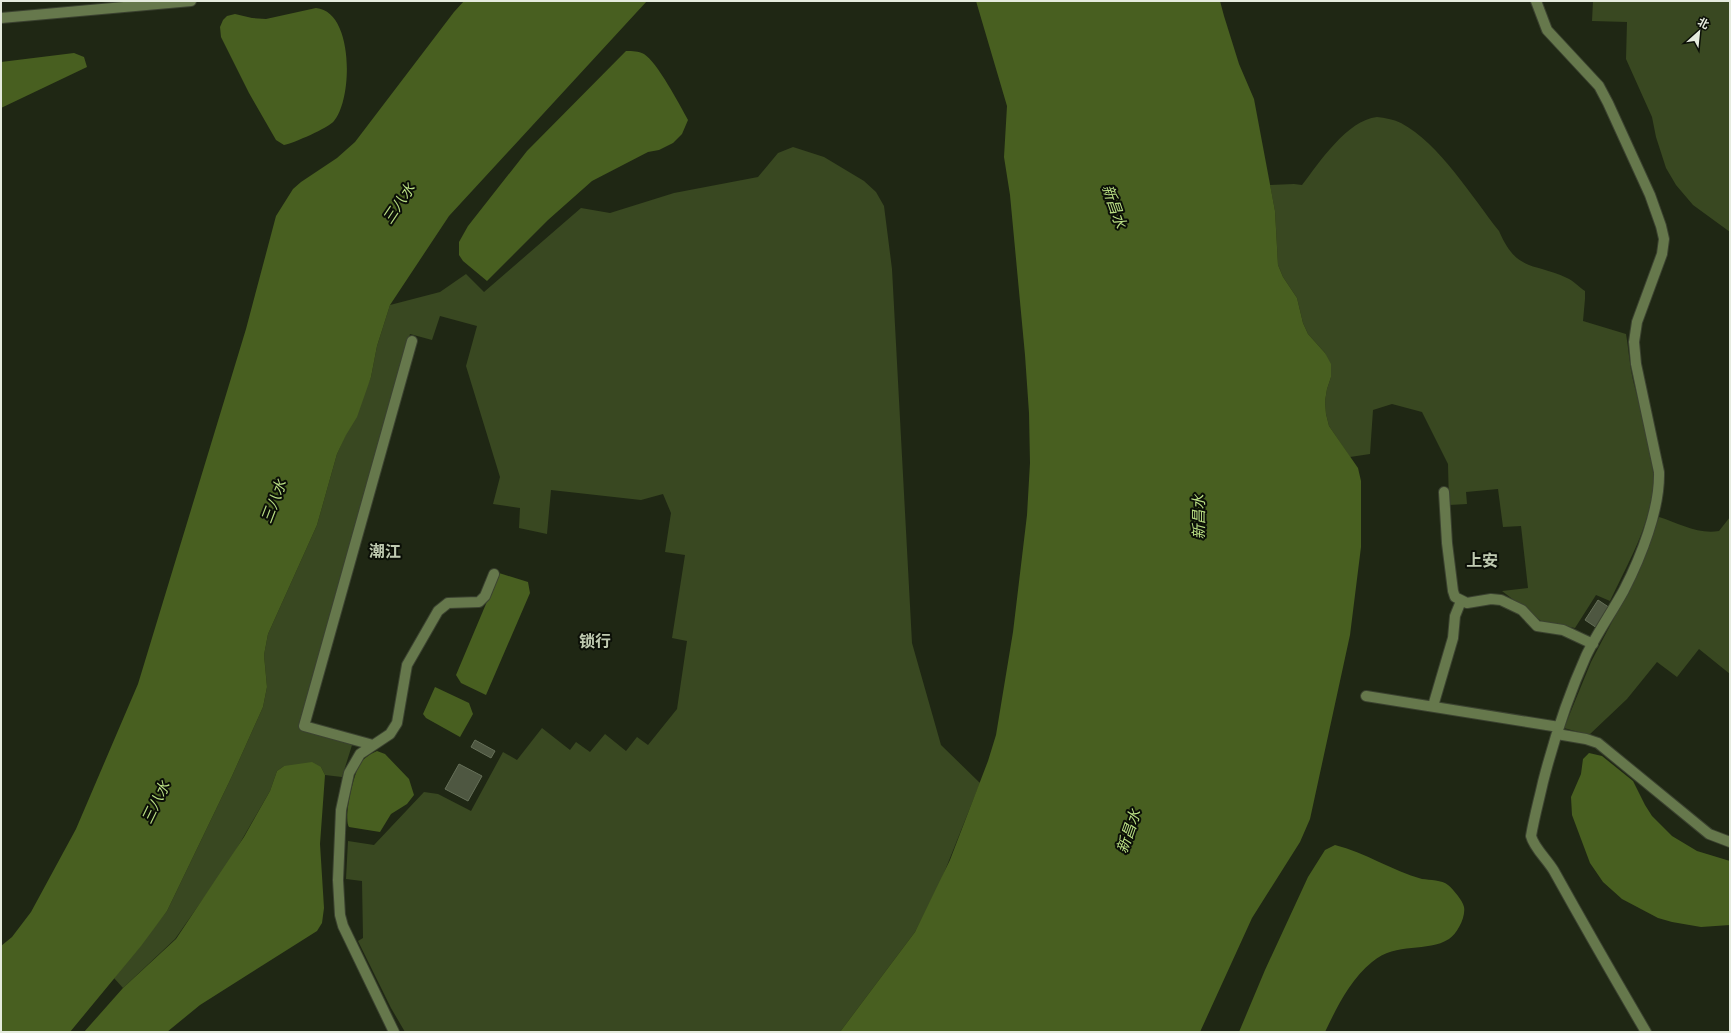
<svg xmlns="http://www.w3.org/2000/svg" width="1731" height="1033" font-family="'Noto Sans','Noto Sans SC',sans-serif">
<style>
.green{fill:#394821}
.water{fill:#485f20}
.building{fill:#4e5741;stroke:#667059}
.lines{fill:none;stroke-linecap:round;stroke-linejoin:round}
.minor-casing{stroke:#3b4230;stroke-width:12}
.minor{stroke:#66784c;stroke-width:10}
.labels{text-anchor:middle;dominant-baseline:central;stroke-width:4;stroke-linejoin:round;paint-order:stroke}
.water-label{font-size:15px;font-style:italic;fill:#b9de84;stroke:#0b0f07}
.quarter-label{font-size:16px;font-weight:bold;fill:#bfcab1;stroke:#0b0f07}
</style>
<rect width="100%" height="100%" fill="#1f2714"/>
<path class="green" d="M1593 1H1730V232L1693 205 1676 185 1666 168 1656 137 1652 117 1626 59 1627 22 1592 21Z
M1377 117C1385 118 1393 119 1401 123 1439 143 1472 197 1499 231 1517 273 1534 262 1567 278 1574 281 1579 287 1585 291V299L1583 321 1626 334C1629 352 1630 370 1635 388 1643 419 1658 464 1652 496 1646 533 1626 567 1610 601L1596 595 1575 628 1541 621 1502 591 1528 588 1521 526 1503 527 1498 489 1466 492 1467 504 1449 505 1448 464 1422 412 1392 404 1373 410 1370 454 1350 457 1329 426 1326 414 1325 401 1327 389 1331 377 1325 353 1308 334 1303 323 1297 298 1283 277 1278 265 1275 211 1270 185 1294 184 1302 185C1319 163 1347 120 1377 117Z
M793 147 824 157 864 181 876 192 884 206 892 269 912 643 941 745 980 783 940 883 915 932 840 1032H405L391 1008 358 941 363 938 362 881 346 879 348 841 374 845 424 792 438 794 471 811 503 752 517 760 542 728 570 750 576 742 590 752 605 734 626 751 637 737 648 745 677 709 687 641 672 638 685 555 665 552 671 513 663 494 641 500 551 490 547 534 519 528 520 508 493 504 500 477 466 366 477 326 440 316 432 340 410 334 299 726 353 742 342 777 325 775 321 767 284 766 277 771 270 791 229 862 175 939 123 988 114 978 167 911 232 776 263 707 267 687 264 655 268 634 317 525 337 454 371 377 377 346 390 305 440 292 466 274 484 292 581 208 610 213 674 193 758 177 778 153Z
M1659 517C1678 523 1699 535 1719 531L1730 517V674L1699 649 1677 677 1657 662 1627 699 1589 735 1564 728 1591 662 1639 570Z"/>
<path class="water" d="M464 1H647L449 216 390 305 377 346 371 377 357 417 346 435 337 454 317 525 268 634 264 655 267 687 263 707 232 776 167 911 141 946 70 1032H1V946L12 937 31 912 76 829 138 684 246 329 276 216 293 189 301 182 337 158 355 142 454 12Z
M976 1H1220L1224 16 1239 64 1254 99 1275 211 1278 265 1283 277 1297 298 1303 323 1308 334 1325 353 1331 364V377L1327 389 1325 401 1326 414 1329 426 1358 468 1361 481V547L1350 635 1310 819 1300 842 1252 918 1200 1032H840L915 932 950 860 988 761 996 735 1013 632 1027 515 1030 463 1029 413 1025 355 1010 195 1004 157 1007 106Z
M316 8C354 11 353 99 334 121 328 128 294 143 284 145L276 140 249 93 221 37 220 27 223 20 227 16 235 14 252 18 266 19Z
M626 51C633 51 638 51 644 54 657 62 680 105 688 120L682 134 673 143 659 150 648 152 592 181 548 220 487 281 463 261 459 255V242L468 226 527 151Z
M74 53 84 57 87 67 1 108V62Z
M499 573 528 582 530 593 486 695 461 683 456 675Z
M435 687 469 703 473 714 460 737 426 718 423 714Z
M377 751 385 754 409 779 414 795 407 804 391 814 380 832 349 827C343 818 354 773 360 764 364 758 370 754 377 751Z
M1589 753 1602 756 1633 781 1645 805 1652 816 1672 836 1697 851 1730 861V925L1701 927 1672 922 1658 918 1622 899 1603 882 1590 863 1572 815 1571 797 1581 774 1583 759Z
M312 762 321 767 325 775 320 844 324 908 322 923 317 931 200 1005 167 1032H84L123 988 176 939 244 837 270 791 277 771 284 766Z
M1335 845C1365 852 1392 871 1422 879 1430 880 1442 880 1448 885 1453 889 1463 901 1464 907 1466 917 1457 934 1449 939 1427 953 1397 941 1372 962 1350 980 1337 1007 1325 1032H1239L1265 970 1308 877 1325 850Z"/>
<path class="building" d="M1598 600 1610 608 1597 628 1585 620Z
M475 740 495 751 491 758 471 747Z
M459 764 482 776 468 801 445 789Z"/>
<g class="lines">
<g class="minor-casing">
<path id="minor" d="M1536 1 1547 30 1599 86 1608 103 1650 195 1661 226 1664 239 1662 254 1637 322 1634 342 1636 364 1659 472C1660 509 1641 557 1624 590 1612 612 1597 633 1586 656 1568 696 1554 739 1543 782 1539 800 1534 818 1531 836 1534 848 1547 859 1554 871 1584 925 1615 979 1646 1032
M1 18 191 1
M1444 492 1447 543 1453 591 1455 597 1467 603 1491 599 1501 600 1522 610 1537 626 1563 630 1593 644
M1366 696 1559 727
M1433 706 1453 638 1455 616 1461 601
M1557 734 1586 739 1598 743 1709 834 1730 842
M373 745 304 726 412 341
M394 1032 343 926 340 915 338 880 341 810 349 773 360 754 390 734 397 723 407 665 438 611 448 603 479 602 485 596 494 574"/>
</g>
<use href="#minor" class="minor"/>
</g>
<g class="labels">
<g class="water-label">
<text transform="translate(398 203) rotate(-56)">三八水</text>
<text transform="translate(1115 206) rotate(71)">新昌水</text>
<text transform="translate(273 501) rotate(-69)">三八水</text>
<text transform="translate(1198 517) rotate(-90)">新昌水</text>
<text transform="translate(155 802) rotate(-64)">三八水</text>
<text transform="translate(1128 831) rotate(-71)">新昌水</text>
</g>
<g class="quarter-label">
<text x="385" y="551">潮江</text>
<text x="1482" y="560">上安</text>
<text x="595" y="641">锁行</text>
</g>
</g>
<rect width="1731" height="1033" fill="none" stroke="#e5ebde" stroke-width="4"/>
<g transform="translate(1699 32) rotate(27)" stroke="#0b0f07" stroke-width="3" paint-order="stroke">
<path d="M0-3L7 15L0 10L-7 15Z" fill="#e5ebde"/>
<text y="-6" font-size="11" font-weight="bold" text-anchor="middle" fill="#e5ebde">北</text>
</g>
</svg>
